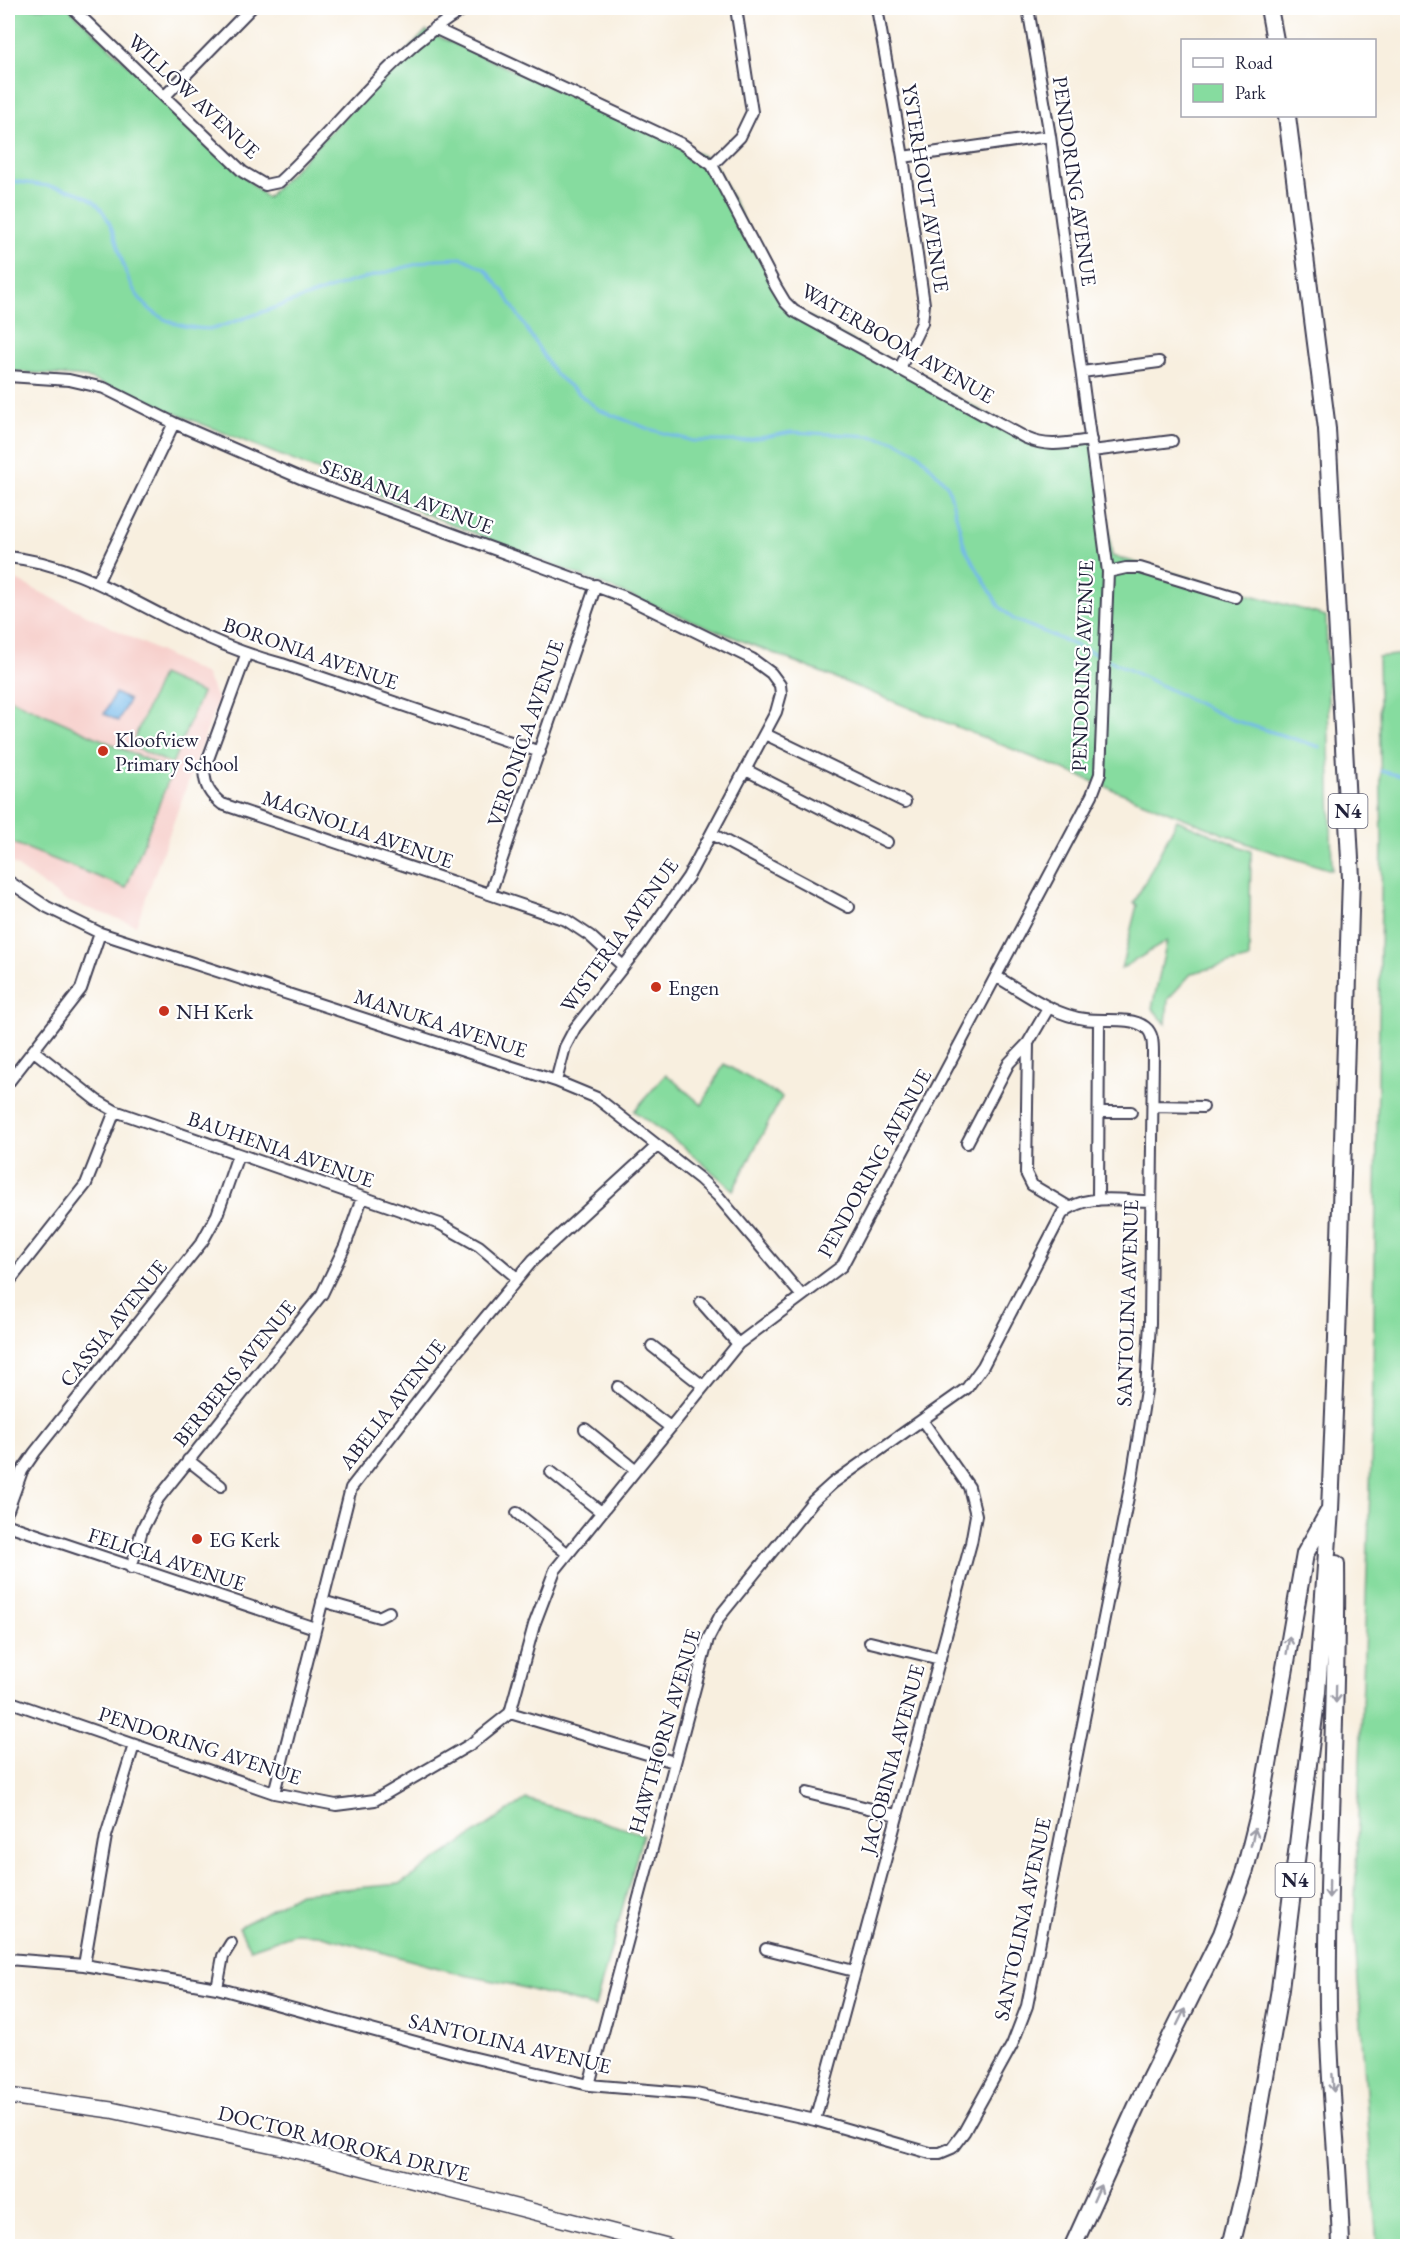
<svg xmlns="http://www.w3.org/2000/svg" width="1415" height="2254" font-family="'EB Garamond',serif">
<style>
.built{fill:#f7d0cc}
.green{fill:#86dc9f;stroke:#547f6d;stroke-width:1.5}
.water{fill:#74b9ea;stroke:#4b6e92;stroke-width:1.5}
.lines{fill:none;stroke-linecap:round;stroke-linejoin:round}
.stream{stroke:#74b9ea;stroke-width:3}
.minor-casing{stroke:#424154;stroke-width:14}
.secondary-casing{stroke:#424154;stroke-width:18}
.trunk-casing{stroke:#424154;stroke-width:20}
.minor{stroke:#fff;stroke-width:10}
.secondary{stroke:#fff;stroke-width:15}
.trunk{stroke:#fff;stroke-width:16}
.oneway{stroke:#9c9ca7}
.poi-dot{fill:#c8321e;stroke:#fff;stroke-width:2}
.labels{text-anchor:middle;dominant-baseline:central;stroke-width:4.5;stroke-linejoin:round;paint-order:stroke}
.shield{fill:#fff;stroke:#646476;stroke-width:1.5}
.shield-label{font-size:20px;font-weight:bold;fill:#22223b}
.street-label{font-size:21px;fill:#22223b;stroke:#fff}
.poi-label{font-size:21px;fill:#22223b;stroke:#fff;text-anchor:start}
</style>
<rect width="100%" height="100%" fill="#fff"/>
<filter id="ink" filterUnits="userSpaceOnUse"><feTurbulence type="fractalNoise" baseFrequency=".0167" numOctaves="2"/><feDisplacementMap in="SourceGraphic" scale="12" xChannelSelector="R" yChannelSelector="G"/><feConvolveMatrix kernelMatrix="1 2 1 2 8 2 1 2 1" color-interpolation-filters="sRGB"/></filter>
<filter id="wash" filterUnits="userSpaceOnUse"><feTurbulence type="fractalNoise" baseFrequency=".008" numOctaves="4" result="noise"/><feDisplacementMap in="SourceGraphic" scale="24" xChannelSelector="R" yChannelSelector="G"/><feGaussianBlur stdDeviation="1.35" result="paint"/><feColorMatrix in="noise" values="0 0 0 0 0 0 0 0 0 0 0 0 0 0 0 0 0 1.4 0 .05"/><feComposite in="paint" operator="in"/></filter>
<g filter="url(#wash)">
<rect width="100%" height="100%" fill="#f8efdf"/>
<path class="built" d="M8 576 205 674 218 700 136 925 64 900 8 860Z"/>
<path class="green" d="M8 8H69L267 198 426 31 712 160 789 306 1039 442 1097 434 1112 556 1326 616 1332 870 1256 847 85 377 8 371Z
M1405 654H1408V2246H1377L1354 1926 1372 1434 1382 841 1378 657Z
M161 675 202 693 172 764 131 746Z
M8 698 172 771 126 888 8 841Z
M1177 820 1251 851 1249 959 1192 973 1168 999 1166 1024 1152 1008 1167 941 1121 969 1137 905 1134 903Z
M724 1064 782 1097 733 1190 685 1148 634 1111 666 1074 702 1105Z
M526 1799 643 1834 595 2007 509 1984 464 1975 319 1935 294 1934 250 1949 239 1927 300 1893 400 1884Z"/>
<path class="water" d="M115 693 129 700 118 721 104 714Z"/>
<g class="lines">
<path class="stream" d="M8 180C34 186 69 184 92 200 103 208 110 223 114 234 120 250 123 268 130 283 148 318 176 329 213 329L350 282 436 259 463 258 485 269 503 291 555 374 599 410 649 429 693 441H742L792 432 870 436 896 441 918 453 948 486 965 548 999 606 1013 619 1103 657
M1109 660 1230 719 1320 747
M1381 771 1408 778"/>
</g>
</g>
<g filter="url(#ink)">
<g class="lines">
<g class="minor-casing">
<path id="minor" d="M72 8 243 172 265 185 279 182C341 125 392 50 466 8
M877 8 903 157 924 304 922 323 899 370
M434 28 682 144 712 165 776 287 785 302 794 311 1026 438C1048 448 1067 443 1091 440
M165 96 251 8
M903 157 1050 136
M712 165 740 137 752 112 736 8
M1082 372 1159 362
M8 376 69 380 104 388 174 423 305 480 625 597 752 659 771 673 780 685 781 694 776 712 688 877 641 944 575 1028 565 1047 556 1081
M1092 451 1172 441
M8 557C73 563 125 598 183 626 215 642 247 655 282 664L540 752
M1108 572 1126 568H1140L1235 597
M98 581 174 423
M246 655 204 770C205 786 209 794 222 804L566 920 590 936 623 966
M765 734 905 802
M746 770 887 842
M712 834 849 907
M8 881 47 907 100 933 556 1081 597 1098 700 1179 718 1196 802 1296
M490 894 596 585
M1028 1043 1026 1173 1032 1185 1069 1207
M34 1051 96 1100 115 1111 440 1224 479 1246 517 1278
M8 1083 81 989 100 933
M1153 1106 1203 1107
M1099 1112H1131
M967 1143 1009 1063 1028 1043 1049 1007
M1098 1200 1099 1021
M8 1283 86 1184 115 1111
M701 1302 738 1344
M652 1346 703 1386
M618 1387 670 1427
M585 1429 636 1470
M188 1460 221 1486
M551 1472 601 1512
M8 1510 22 1471 35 1452 202 1242 217 1215 238 1155
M517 1513 568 1554
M8 1525 315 1628
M131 1568 142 1530 158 1499 322 1294 345 1246 362 1198
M322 1601 379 1617 389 1612
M870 1642 940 1659
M8 1701 274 1793 336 1805 375 1800 471 1744 510 1713 534 1625 555 1570 738 1344 842 1266 1092 795 1100 774 1108 572 1050 136 1028 8
M510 1713 674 1762
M274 1793 351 1488 450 1360 533 1260 657 1146
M807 1793 896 1815
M766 1949 854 1971
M8 1959 84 1965 217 1988 467 2056 589 2085 696 2094 815 2120 930 2153H940L952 2148 964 2132 1012 2045 1027 2006 1133 1472 1146 1390 1150 1323 1153 1053C1153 1043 1153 1033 1145 1027 1130 1016 1103 1022 1085 1019 1053 1015 1025 993 997 977
M84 1965 106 1836 134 1745
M217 1988 223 1956 231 1943
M589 2085 708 1639 720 1616 813 1501 833 1483 967 1388 983 1366 1062 1214C1084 1192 1122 1201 1151 1201
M815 2120 971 1543 976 1515 969 1487 922 1420"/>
</g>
<g class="secondary-casing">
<path id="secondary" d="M8 2096 111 2110 283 2147 667 2246"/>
</g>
<g class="trunk-casing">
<path id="trunk" d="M1269 8 1275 40
M1336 1564C1338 1711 1326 1858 1328 2006 1329 2086 1339 2166 1341 2246
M1073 2246 1140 2099 1222 1934 1245 1870 1260 1810 1305 1554 1328 1513
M1231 2246 1247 2181 1280 1989 1317 1692 1330 1510 1337 1338 1351 878 1327 429 1287 116"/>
</g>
<use href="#minor" class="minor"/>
<use href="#secondary" class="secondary"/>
<use href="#trunk" class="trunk"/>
</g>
<defs><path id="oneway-shaft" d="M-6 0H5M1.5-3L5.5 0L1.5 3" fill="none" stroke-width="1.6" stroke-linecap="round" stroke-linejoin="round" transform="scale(1.5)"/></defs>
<g class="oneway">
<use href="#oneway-shaft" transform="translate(1288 1645) rotate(-81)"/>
<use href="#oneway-shaft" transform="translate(1336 1694) rotate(91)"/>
<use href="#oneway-shaft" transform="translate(1253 1837) rotate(-76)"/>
<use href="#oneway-shaft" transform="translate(1329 1889) rotate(91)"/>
<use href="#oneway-shaft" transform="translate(1181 2017) rotate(-64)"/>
<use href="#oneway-shaft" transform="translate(1333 2083) rotate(86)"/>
<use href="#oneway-shaft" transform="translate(1097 2193) rotate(-66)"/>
</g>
</g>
<g class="poi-dot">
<circle cx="103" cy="751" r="6"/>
<circle cx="656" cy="987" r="6"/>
<circle cx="164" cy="1011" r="6"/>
<circle cx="197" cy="1539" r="6"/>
</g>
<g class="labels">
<g class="shield">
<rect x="1328.5" y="794" width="39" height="34" rx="4.5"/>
<rect x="1275.5" y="1863" width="39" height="34" rx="4.5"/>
</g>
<g class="shield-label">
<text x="1348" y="811">N4</text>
<text x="1295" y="1880">N4</text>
</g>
<g class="street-label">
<text transform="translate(194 96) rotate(43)">WILLOW AVENUE</text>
<text transform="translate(1075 181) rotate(82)">PENDORING AVENUE</text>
<text transform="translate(926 188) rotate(81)">YSTERHOUT AVENUE</text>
<text transform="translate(898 343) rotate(30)">WATERBOOM AVENUE</text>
<text transform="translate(407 496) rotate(20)">SESBANIA AVENUE</text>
<text transform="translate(311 653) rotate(19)">BORONIA AVENUE</text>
<text transform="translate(1082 666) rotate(-88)">PENDORING AVENUE</text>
<text transform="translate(525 733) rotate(-71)">VERONICA AVENUE</text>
<text transform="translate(358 829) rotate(19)">MAGNOLIA AVENUE</text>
<text transform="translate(619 935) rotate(-54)">WISTERIA AVENUE</text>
<text transform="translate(441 1023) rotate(18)">MANUKA AVENUE</text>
<text transform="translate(281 1149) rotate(19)">BAUHENIA AVENUE</text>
<text transform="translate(874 1163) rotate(-61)">PENDORING AVENUE</text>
<text transform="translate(1127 1303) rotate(-88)">SANTOLINA AVENUE</text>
<text transform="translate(113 1323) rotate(-51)">CASSIA AVENUE</text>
<text transform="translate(234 1373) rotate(-51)">BERBERIS AVENUE</text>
<text transform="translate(392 1404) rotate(-52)">ABELIA AVENUE</text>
<text transform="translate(167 1559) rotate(18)">FELICIA AVENUE</text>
<text transform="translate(664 1731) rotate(-74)">HAWTHORN AVENUE</text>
<text transform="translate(200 1745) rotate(18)">PENDORING AVENUE</text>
<text transform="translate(892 1759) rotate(-75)">JACOBINIA AVENUE</text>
<text transform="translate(1022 1919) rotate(-78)">SANTOLINA AVENUE</text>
<text transform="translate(510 2043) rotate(13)">SANTOLINA AVENUE</text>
<text transform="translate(344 2143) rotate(14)">DOCTOR MOROKA DRIVE</text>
</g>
<g class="poi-label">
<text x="115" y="739">Kloofview<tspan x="115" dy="24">Primary School</tspan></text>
<text x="668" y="987">Engen</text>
<text x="176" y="1011">NH Kerk</text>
<text x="209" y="1539">EG Kerk</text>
</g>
</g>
<rect width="1415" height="2254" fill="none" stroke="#fff" stroke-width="30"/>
<rect x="1181" y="39" width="195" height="78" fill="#ffffff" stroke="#a7a7b1" stroke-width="1.5"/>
<rect x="1193" y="58" width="30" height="9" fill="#ffffff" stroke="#a7a7b1" stroke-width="1.5"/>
<text x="1235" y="69" font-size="18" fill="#22223b">Road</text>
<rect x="1193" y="84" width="30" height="18" fill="#86dc9f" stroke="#a7a7b1" stroke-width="1.5"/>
<text x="1235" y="99" font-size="18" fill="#22223b">Park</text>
</svg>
